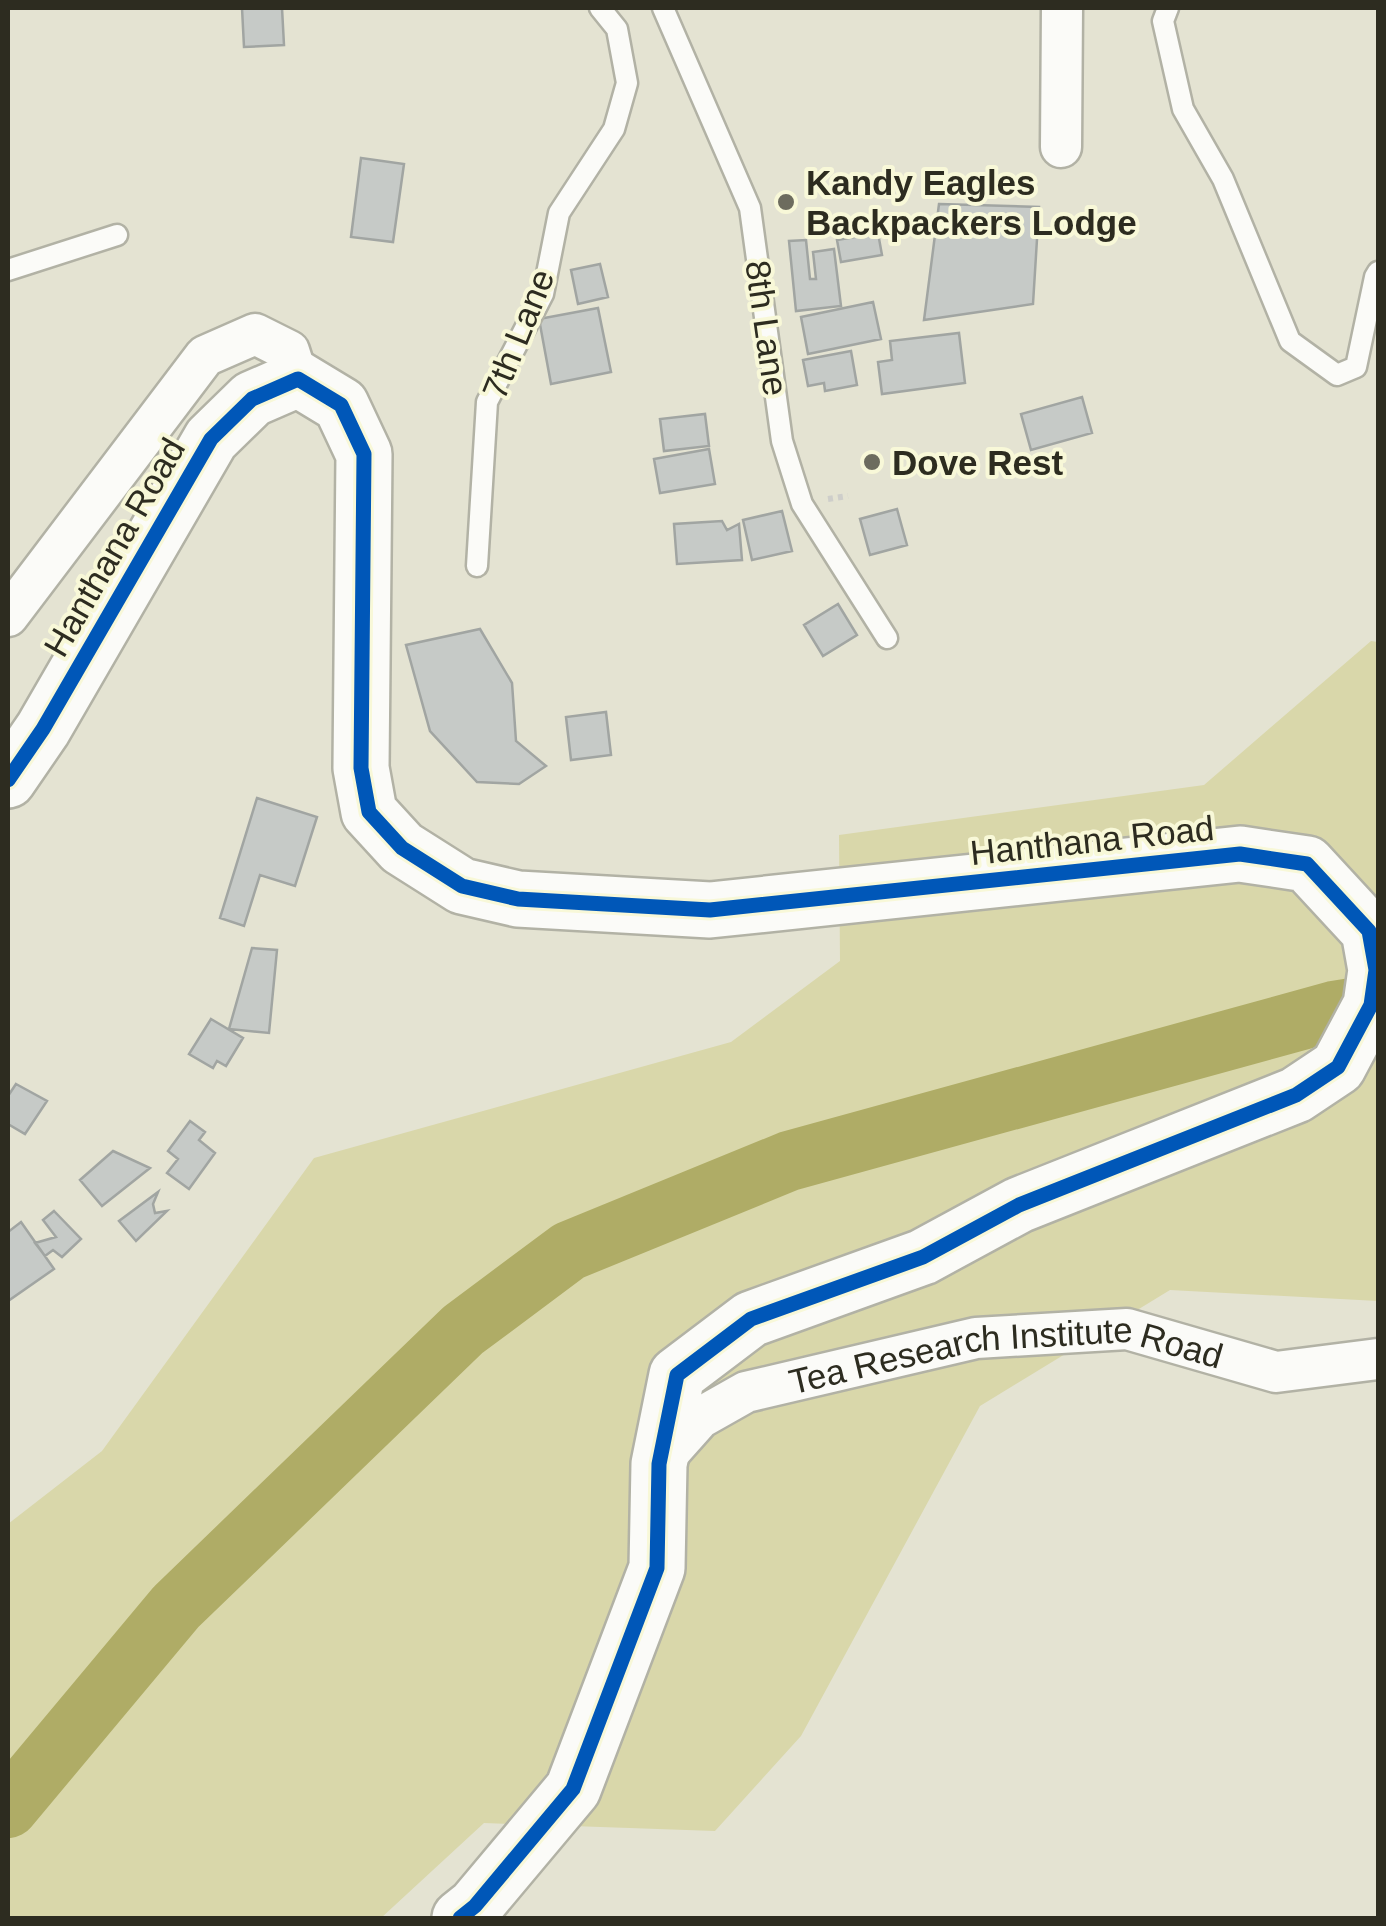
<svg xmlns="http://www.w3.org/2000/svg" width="1386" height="1926" font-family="Helvetica,sans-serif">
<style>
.green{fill:#d9d7aa}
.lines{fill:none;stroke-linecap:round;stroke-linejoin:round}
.river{stroke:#afac66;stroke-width:60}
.building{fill:#c6cac7;stroke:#a1a5a2;stroke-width:2.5}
.lane-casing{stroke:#b2b2a5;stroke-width:25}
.street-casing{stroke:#b2b2a5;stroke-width:45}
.secondary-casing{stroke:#b2b2a5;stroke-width:60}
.path{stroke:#cececa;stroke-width:6;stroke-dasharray:5 5;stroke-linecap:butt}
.lane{stroke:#fbfbf8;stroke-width:20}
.street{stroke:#fbfbf8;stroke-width:40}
.secondary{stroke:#fbfbf8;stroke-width:55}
.cycleway-casing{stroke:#f8f8d8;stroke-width:21}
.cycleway{stroke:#0057b8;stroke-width:15}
.poi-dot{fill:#6d6c5e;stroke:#f8f8d8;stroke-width:4}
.labels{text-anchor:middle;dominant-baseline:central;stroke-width:8;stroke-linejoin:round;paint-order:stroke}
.poi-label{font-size:35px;font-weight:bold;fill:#2d2c20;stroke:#f8f8d8;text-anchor:start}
.street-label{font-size:35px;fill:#2d2c20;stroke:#f8f8d8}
</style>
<rect width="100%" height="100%" fill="#e4e3d2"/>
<path class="green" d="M1371 641 1378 642V1301L1170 1290 980 1406 801 1736 715 1831 484 1823 381 1918H8V1524L102 1451 314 1158 731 1042 840 961 839 835 1204 785Z"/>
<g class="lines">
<path class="river" d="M8 1808 176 1607 463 1330 569 1251 789 1161 1334 1011 1378 1004"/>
</g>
<path class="building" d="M242 8H282L284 45 244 47Z
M361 158 404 164 393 242 351 237Z
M939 204 1039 207 1033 304 924 320Z
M878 233 882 255 841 262 837 240Z
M806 240 810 279H816L813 252 834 249 841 306 796 311 789 241Z
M600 264 608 297 578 304 571 270Z
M873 302 881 339 808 354 801 317Z
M598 308 611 372 551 384 539 319Z
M959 333 965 383 882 394 878 362 892 360 890 341Z
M851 351 857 385 825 391 824 383 808 386 803 360Z
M1082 397 1092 433 1031 450 1021 414Z
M705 414 709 446 664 451 660 419Z
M709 449 715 484 660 493 654 459Z
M897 509 907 545 870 555 860 519Z
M782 511 792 551 752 560 743 520Z
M722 521 727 530 739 524 742 560 677 564 674 524Z
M838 604 857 635 823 656 804 625Z
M480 629 512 683 516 741 546 766 519 784 477 782 430 731 406 645Z
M606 712 611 755 571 760 566 717Z
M257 798 317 817 295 886 260 875 244 926 220 918Z
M252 948 277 950 269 1033 229 1029Z
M211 1019 243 1038 226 1066 217 1061 213 1068 189 1054Z
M16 1084 47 1101 25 1134 8 1124V1096Z
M190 1121 205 1132 199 1140 215 1153 189 1189 167 1173 178 1159 168 1151Z
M113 1151 150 1168 102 1206 80 1180Z
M158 1192 153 1204 155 1213 167 1211 136 1241 119 1221Z
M54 1211 81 1239 62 1257 53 1250 45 1256 35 1243 56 1237 43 1220Z
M21 1222 54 1269 8 1301V1232Z"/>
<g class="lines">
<g class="lane-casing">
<path id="lane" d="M663 8 750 208 782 441 802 504 887 638
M1168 8 1163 21 1183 109 1223 179 1290 341 1337 375 1356 367 1375 277 1378 272
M8 270 117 235
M477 566 487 402 543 294 559 213 614 129 627 83 617 29 600 8"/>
</g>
<g class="street-casing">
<g id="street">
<path d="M1061 147 1062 8"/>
<path d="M8 616 205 356 255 334 289 351 298 379"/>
<path id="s1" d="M659 1464 700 1418 746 1392 976 1338 1127 1329 1276 1372 1378 1359"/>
</g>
</g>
<g class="secondary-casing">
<path id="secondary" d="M8 780 43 729 211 439 252 399 298 379 341 405 364 454 361 768 369 812 402 848 462 886 518 899 710 910 1240 854 1307 864 1369 931 1376 970 1371 1005 1338 1067 1296 1095 1019 1205 923 1257 751 1319 677 1375 659 1464 657 1568 573 1789 475 1906 460 1918"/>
</g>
<path class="path" d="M828 499 848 496"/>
<use href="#lane" class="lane"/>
<use href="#street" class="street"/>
<use href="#secondary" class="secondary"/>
<g class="cycleway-casing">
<path id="cycleway" d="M8 780 43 729 211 439 252 399 298 379 341 405 364 454 361 768 369 812 402 848 462 886 518 899 710 910 1240 854 1307 864 1369 931 1376 970 1371 1005 1338 1067 1296 1095 1019 1205 923 1257 751 1319 677 1375 659 1464 657 1568 573 1789 475 1906 460 1918"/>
</g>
<use href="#cycleway" class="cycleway"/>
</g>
<g class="poi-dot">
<circle cx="786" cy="202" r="10"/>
<circle cx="872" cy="462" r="10"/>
</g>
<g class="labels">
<g class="poi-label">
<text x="806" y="182">Kandy Eagles<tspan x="806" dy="40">Backpackers Lodge</tspan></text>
<text x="892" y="462">Dove Rest</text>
</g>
<g class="street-label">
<text transform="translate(767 328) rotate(82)">8th Lane</text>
<text transform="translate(518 334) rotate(-68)">7th Lane</text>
<text transform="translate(114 547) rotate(-60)">Hanthana Road</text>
<text transform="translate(1092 840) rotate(-6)">Hanthana Road</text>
<text stroke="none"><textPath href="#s1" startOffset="380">Tea Research Institute Road</textPath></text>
</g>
</g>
<rect width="1386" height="1926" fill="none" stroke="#2d2c20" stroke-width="20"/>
</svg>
